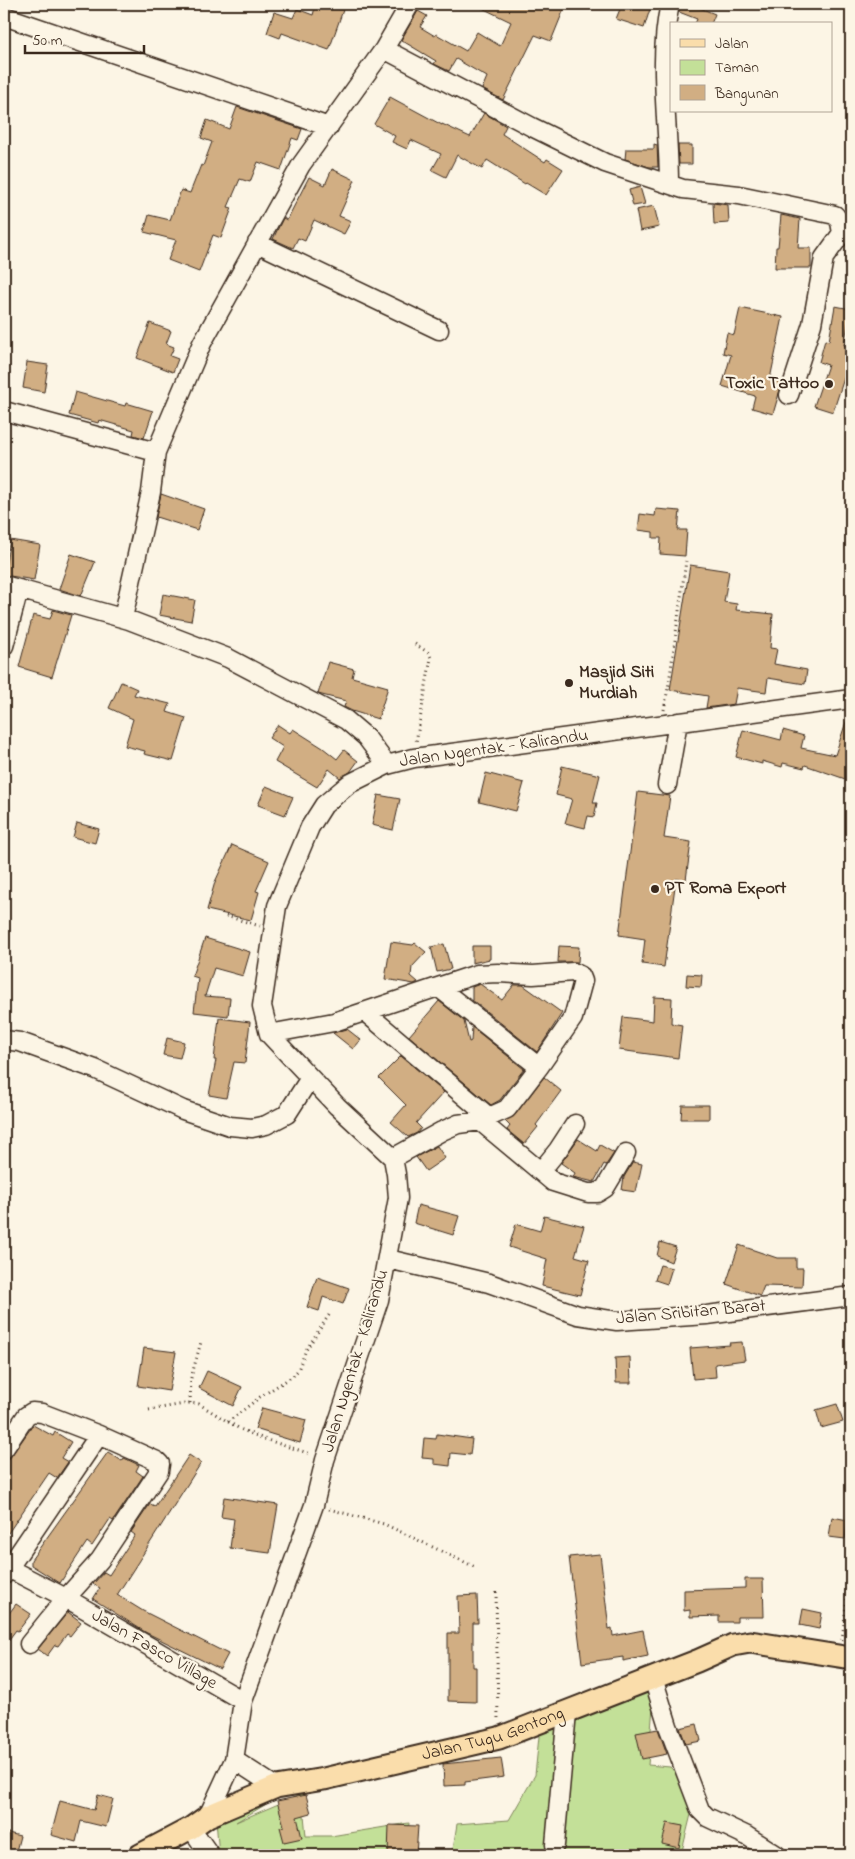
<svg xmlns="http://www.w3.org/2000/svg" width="855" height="1859" font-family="'Indie Flower',sans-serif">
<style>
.green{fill:#c3e098;stroke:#7f855b}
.building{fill:#d1ae83;stroke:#3b2a1e}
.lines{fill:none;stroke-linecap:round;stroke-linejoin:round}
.minor-casing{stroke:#3b2a1e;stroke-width:21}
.major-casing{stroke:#3b2a1e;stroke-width:25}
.path{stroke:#3b2a1e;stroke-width:3;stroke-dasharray:1 4;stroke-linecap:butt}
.minor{stroke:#fcf5e5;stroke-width:18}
.major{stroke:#faddab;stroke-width:21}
.poi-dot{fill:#3b2a1e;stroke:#fcf5e5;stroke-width:2}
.labels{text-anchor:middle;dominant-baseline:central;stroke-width:4.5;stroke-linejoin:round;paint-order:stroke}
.poi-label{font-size:18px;font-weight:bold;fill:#3b2a1e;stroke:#fcf5e5;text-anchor:start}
.street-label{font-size:18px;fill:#3b2a1e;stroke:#fcf5e5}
</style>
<rect width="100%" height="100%" fill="#fcf5e5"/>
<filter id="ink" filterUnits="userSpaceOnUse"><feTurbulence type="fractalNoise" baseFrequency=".02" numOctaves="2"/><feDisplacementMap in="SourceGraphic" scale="10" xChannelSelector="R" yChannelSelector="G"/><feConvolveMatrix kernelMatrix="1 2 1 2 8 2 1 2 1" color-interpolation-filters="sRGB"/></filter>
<g filter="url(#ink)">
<path class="green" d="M655 1683 648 1765 670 1767 696 1794 681 1855H452L457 1824 509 1820 535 1775 540 1727Z
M285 1793 236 1822 302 1794 306 1836H331L409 1823 406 1855H219L216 1820Z"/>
<path class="building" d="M316 4H323L343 10 329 50 282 33 280 38 267 33 274 12 293 18 297 9 313 15Z
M474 4H566L551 41 535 35 503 100 482 89 487 77 456 59 449 71 434 64 436 61 401 40 418 11 427 16 420 27 435 36 436 34 466 51 477 32 500 46 511 22Z
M622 4H644L651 6 644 28 616 19Z
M680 4H702L700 8 715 14 711 24H695L697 19 679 12Z
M390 97 442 125V124L470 137 484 113 506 126 502 134 545 162 547 159 563 169 546 195 526 183 525 184 487 160 482 169 457 155 446 177 432 170 441 154 411 140 407 149 392 142 395 136 374 124Z
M237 107 302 129 298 140 292 138 281 170 258 162 250 182 240 179 228 207 232 208 221 238 213 235 199 272 168 260 176 240 144 232 149 215 170 220 181 190 190 193 201 165 203 166 212 142 201 138 207 120 229 129Z
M654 144 657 145 658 167H649L625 159 626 149H654Z
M678 145H692V164H679Z
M332 169 355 180 339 216 351 221 344 234 314 220 305 241 298 238 293 248 273 239 283 218 287 220 309 177 325 185Z
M640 187 645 204 633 206 629 190Z
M713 203 728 205 729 223 714 224Z
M654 206 659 227 640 231 636 210Z
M781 215 800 219 798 248H811V268H775L776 247H778Z
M835 306 851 309 844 345 851 347V370L847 369 833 412 814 406 828 365 819 362 825 340 829 341Z
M740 308 783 317 770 379 782 383 773 414 752 408 755 396 722 386 731 355 723 353 727 333 734 335Z
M150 323 171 331 166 344 174 347 170 356 178 359 173 372 137 358Z
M27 362 48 365 44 392 23 388Z
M75 392 125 406 126 403 153 411 144 438 133 435 134 430 99 420 98 423 69 415Z
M161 494 204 509 197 530 156 517Z
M656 509 680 511 678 530H687L685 556 660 554 661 538H653V532L638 530 640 514 655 516Z
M10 540 40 545 34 580 4 575Z
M71 554 95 562 81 596 59 589Z
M690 565 729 571 724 602 737 604 736 610 773 614 770 648 777 649 774 664 807 670 805 684 768 678 766 692 737 688 734 704 706 708 708 696 670 690Z
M163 594 195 600 191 621 159 615Z
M53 610 71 615 52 677 19 667 33 615 50 619Z
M328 662 354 669 352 677 388 687 378 719 352 711 344 707 346 701 318 694Z
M121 682 137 689 134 695 170 704 167 712 186 718 173 761 144 754 145 751 125 746 133 719 109 708Z
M849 713H851V781L805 765 804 768 783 763 782 767 762 761V764L736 757 743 730 781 740 783 730 804 736 801 748 835 755Z
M278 725 290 733 293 729 323 748 337 759 344 750 358 761 350 772 340 778 329 769 317 787 275 762 283 747 269 738Z
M562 766 600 775 593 803H597L594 817 588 816 585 828 565 823 572 799 556 795Z
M486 773 524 783 516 811 479 802Z
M266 786 293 797 285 815 258 805Z
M638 792 670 796 664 838 691 842 686 880 676 879 664 967 642 964 645 939 619 935Z
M378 795 400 799 393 830 372 825Z
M77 823 99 829 95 843 73 837Z
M232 845 269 861 256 891 259 892 251 920 207 910 215 882Z
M205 938 250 952 243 976 214 968 205 996 230 998 228 1016 194 1012 198 978 192 976Z
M391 942 413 945 415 943 426 952 412 967 411 976 418 982 414 984 385 979Z
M444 944 451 969 437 972 431 947Z
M472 946H490V959L472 963Z
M559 946 579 947 578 962H558Z
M687 974 702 975 701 987 686 986Z
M480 984 502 1000 514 985H523L562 1013 537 1052 472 1000V987Z
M654 997 672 998 671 1023 682 1025 678 1058 619 1050 623 1017 653 1021Z
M439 1001 464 1021 469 1042 471 1041 472 1027 524 1069 500 1100 491 1105 409 1036Z
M219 1018 250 1022 245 1063 234 1062 226 1098 209 1095 216 1060H214Z
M347 1029 361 1040 353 1049 333 1033Z
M167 1038 184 1042 180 1058 163 1055Z
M401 1056 444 1092 416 1123 421 1128 417 1133 408 1137 391 1122 406 1105 379 1078Z
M544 1077 561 1091 536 1125 538 1127 524 1144 507 1130 510 1126 505 1121 515 1115Z
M682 1105H709V1119H681Z
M578 1139 597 1151 600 1145 614 1153 606 1165 604 1164 594 1182 573 1177 575 1173 561 1163Z
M437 1146 445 1158 426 1171 416 1157Z
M633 1162 642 1164 636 1192 622 1190 624 1177Z
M418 1205 459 1216 453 1235 414 1223Z
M544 1216 584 1226 575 1256 589 1260 580 1295 542 1286 547 1259 509 1247 516 1224 540 1231Z
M660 1242 676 1247 671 1262 657 1256Z
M739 1245 777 1258H796V1268H803L802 1287 764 1286 760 1296 726 1284Z
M660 1265 672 1268 667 1284 655 1280Z
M317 1277 349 1288 343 1304 323 1297 319 1311 307 1307Z
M742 1342 745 1360 715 1364 716 1377 693 1379 690 1348 730 1345 729 1343Z
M144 1348 176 1352 169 1391 138 1386Z
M630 1357 631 1383H616L615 1358Z
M207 1371 242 1387 233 1406 199 1388Z
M837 1404 843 1422 821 1428 816 1410Z
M262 1408 306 1420 300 1443 255 1429Z
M33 1425 53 1436 55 1432 71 1442 61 1458 68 1462 57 1478 49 1473 4 1539V1466Z
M437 1434 472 1439 470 1455 451 1453 450 1466 434 1464V1459L422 1458 424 1438 436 1439Z
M108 1452 122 1461 124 1458 139 1465 136 1471 143 1476 113 1521 110 1519 92 1546 87 1542 60 1583 31 1565V1560Z
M189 1455 201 1463 117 1595 143 1611 228 1654 220 1669 145 1632 93 1599 100 1588 93 1584 104 1572 109 1575 135 1535 131 1532 150 1504 155 1506Z
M224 1497 278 1505 270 1553 230 1548 234 1519 221 1517Z
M832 1517 848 1520 845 1539 829 1537Z
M600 1554 609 1629 612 1628 613 1636 643 1630 648 1656 623 1661V1657L582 1663 569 1557Z
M745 1579H763L764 1617H737V1622H719V1616L690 1617V1610L684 1611V1590L745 1588Z
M477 1595 478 1623H473V1667H476V1702L448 1701V1633H459L458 1596Z
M16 1604 31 1614 18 1631 16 1630 4 1646V1620Z
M803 1609 822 1613 819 1629 800 1625Z
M68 1612 81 1622 70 1636 67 1634 58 1646 55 1645 47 1656 38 1649Z
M697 1724 701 1741 686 1744 680 1728Z
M658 1729 667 1754 642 1759 636 1733Z
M501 1758 504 1777 465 1782V1785L444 1786 443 1764Z
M98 1795 113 1799 106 1827 81 1821 76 1842 51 1835 60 1801 94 1810Z
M306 1795 311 1813 297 1817 302 1838 284 1842 280 1827 284 1826 277 1801Z
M667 1823 683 1826 679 1848 662 1844Z
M389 1825 418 1826 416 1855H388Z
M4 1832 20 1836 15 1855H4Z"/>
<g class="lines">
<g class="minor-casing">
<path id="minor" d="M4 16 329 127
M384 49 532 127 605 163 683 189 739 195 835 215 840 222 842 233 824 258 812 324 789 395
M669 184C669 125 657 61 670 4
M257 243 439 330
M4 411 156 452
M4 585 129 620 228 658 346 720 366 737 387 765
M123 618 151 492 156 452 202 343 301 165 384 49 410 4
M4 646 19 589
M667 785 678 722
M438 987 477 974 498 973 533 975 573 972 581 976 583 981 573 1018 539 1067
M365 1012 488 1116
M269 1034 334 1022 438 987 539 1067 507 1109 480 1121 458 1124 442 1131 393 1158
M4 1040 20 1042 95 1069 183 1110 230 1126 252 1128 266 1125 287 1114 310 1078
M480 1121 553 1182 588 1193H597L605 1188 626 1153
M541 1171 558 1150 575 1124
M388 1259 489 1283 578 1315 617 1321 707 1315 851 1296
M4 1449 26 1416 32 1412 42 1413 99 1435
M4 1566 66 1598 243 1701
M4 1575 99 1435 157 1461 160 1464 159 1471 100 1560 66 1598 29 1644
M653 1678 668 1726 700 1810 707 1817 747 1836 777 1855
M234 1760 276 1787
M208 1816 234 1760 243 1701 314 1505 325 1460 379 1300 398 1198 396 1174 393 1158 337 1106 269 1034 262 1006 277 906 310 827 324 805 349 784 387 765 414 758 851 699
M191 1828 210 1855
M555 1845 567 1712"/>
</g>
<g class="major-casing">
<g id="major">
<path id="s1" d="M140 1855 191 1828 208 1816 276 1787 324 1779 499 1738 697 1661 733 1645 750 1642 851 1658"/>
</g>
</g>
<path class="path" d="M415 644 429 653 431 658 416 742
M664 710 669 683 686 561
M226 916 260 926
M190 1403 191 1378 201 1342
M149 1410 190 1403 199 1404 240 1429 264 1439 311 1454
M228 1422 260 1397 293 1376 298 1370 306 1350 331 1312
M329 1509 384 1524 477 1568
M496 1592 498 1720
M842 1640 851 1565
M706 1851 722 1852 736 1848"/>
<use href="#minor" class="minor"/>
<use href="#major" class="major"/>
</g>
</g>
<g class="poi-dot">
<circle cx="829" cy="384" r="5"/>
<circle cx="569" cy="683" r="5"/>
<circle cx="655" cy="889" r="5"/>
</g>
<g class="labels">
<g class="poi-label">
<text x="819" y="384" text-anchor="end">Toxic Tattoo</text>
<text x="579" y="673">Masjid Siti<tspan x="579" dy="21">Murdiah</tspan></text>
<text x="665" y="889">PT Roma Export</text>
</g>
<g class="street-label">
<text transform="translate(494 749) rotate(-8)">Jalan Ngentak - Kalirandu</text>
<text transform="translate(691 1313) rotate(-5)">Jalan Sribitan Barat</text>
<text transform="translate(356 1361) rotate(-73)">Jalan Ngentak - Kalirandu</text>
<text transform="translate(154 1650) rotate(30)">Jalan Fasco Village</text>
<text stroke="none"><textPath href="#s1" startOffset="376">Jalan Tugu Gentong</textPath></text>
</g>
</g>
<rect width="855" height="1859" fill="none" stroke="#fcf5e5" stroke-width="20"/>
<rect x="10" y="10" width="835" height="1839" fill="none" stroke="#3b2a1e" stroke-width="2" filter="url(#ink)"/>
<rect x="670" y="22" width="162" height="90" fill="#fcf5e5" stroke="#afa495"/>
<rect x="680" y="39" width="25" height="8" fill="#faddab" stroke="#afa495"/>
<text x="715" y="48" font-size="15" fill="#3b2a1e">Jalan</text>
<rect x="680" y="60" width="25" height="15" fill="#c3e098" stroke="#afa495"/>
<text x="715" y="72" font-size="15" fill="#3b2a1e">Taman</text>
<rect x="680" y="85" width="25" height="15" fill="#d1ae83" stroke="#afa495"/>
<text x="715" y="98" font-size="15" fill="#3b2a1e">Bangunan</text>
<path d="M25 45v8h119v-8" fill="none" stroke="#3b2a1e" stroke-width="2.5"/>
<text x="32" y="45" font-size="15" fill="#3b2a1e" stroke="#fcf5e5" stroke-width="4" paint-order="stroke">50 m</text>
</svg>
